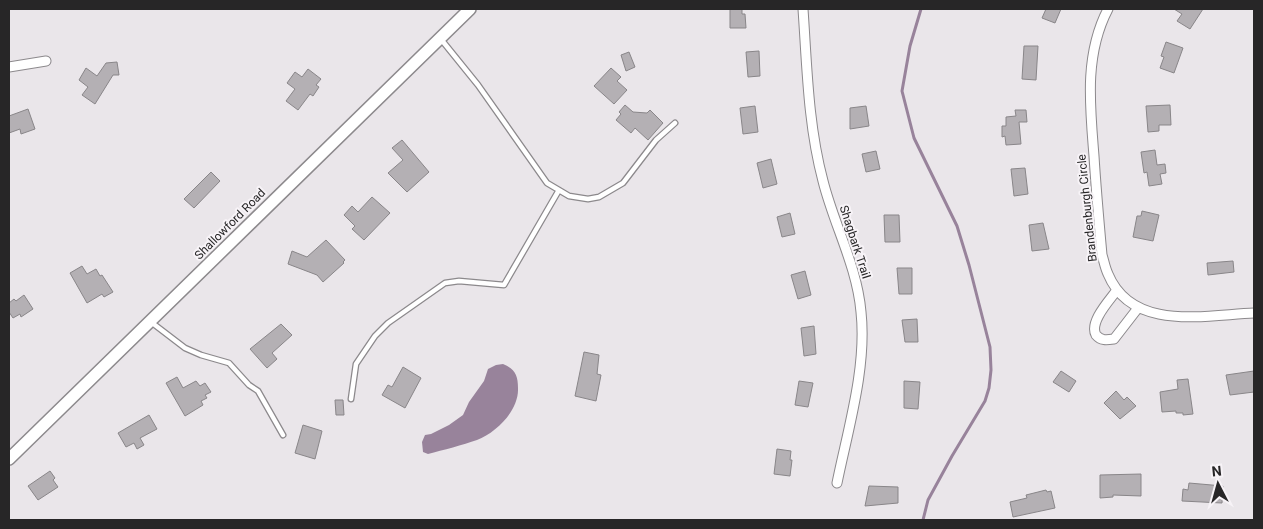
<svg xmlns="http://www.w3.org/2000/svg" width="1263" height="529" font-family="Roboto,sans-serif">
<style>
.water{fill:#98839b}
.lines{fill:none;stroke-linecap:round;stroke-linejoin:round}
.stream{stroke:#98839b;stroke-width:3}
.building{fill:#b4b0b4;stroke:#898689}
.service-casing{stroke:#8c898c;stroke-width:7}
.minor-casing{stroke:#8c898c;stroke-width:11}
.tertiary-casing{stroke:#8c898c;stroke-width:14}
.service{stroke:#fff;stroke-width:4.5}
.minor{stroke:#fff;stroke-width:9}
.tertiary{stroke:#fff;stroke-width:11}
.labels{text-anchor:middle;dominant-baseline:central;stroke-width:4;stroke-linejoin:round;paint-order:stroke}
.street-label{font-size:12px;fill:#272627;stroke:#f7f3f7}
</style>
<rect width="100%" height="100%" fill="#eae6ea"/>
<path class="water" d="M503 364C515 369 518 375 518 388 519 410 497 432 477 440 463 445 443 450 428 454L423 452 422 442 425 435 431 434 449 425 463 415 469 402 484 381 488 369 496 365Z"/>
<g class="lines">
<path class="stream" d="M921 9 910 46 902 91 914 138 957 226 969 265 990 347 991 370 989 388 985 401 952 456 928 500 923 520"/>
</g>
<path class="building" d="M730 9H742V14H745L746 28H730Z
M1046 9H1061L1055 23 1042 18Z
M1174 9H1203L1190 29 1177 21 1182 14Z
M1166 42 1183 48 1174 73 1160 68 1164 57 1161 56Z
M1024 46H1038L1036 80 1022 79Z
M759 51 760 76 748 77 746 52Z
M629 52 635 67 626 71 621 55Z
M117 62 119 75H113L95 104 82 95 88 87 79 80 86 68 97 76 106 63Z
M611 68 621 77 617 81 627 90 614 104 594 86Z
M308 69 321 79 316 85 319 87 313 96 310 94 298 110 286 101 295 89 287 83 295 72 302 77Z
M625 105 633 112 647 113 650 110 663 123 648 140 635 128 631 133 616 120 621 114 619 112Z
M1170 105 1171 125H1159V131L1148 132 1146 106Z
M755 106 758 132 743 134 740 108Z
M866 106 869 126 850 129V108Z
M28 109 35 129 21 134 20 129 9 133V116Z
M1015 110H1026L1027 122H1019L1021 144 1006 145 1005 136 1002 137V126H1006V117L1016 116Z
M402 140 429 172 407 192 388 173 403 160 392 148Z
M1155 150 1157 165 1165 164 1166 173 1160 174 1162 184 1149 186 1147 172 1144 173 1141 152Z
M876 151 880 169 866 172 862 154Z
M771 159 777 184 763 188 757 163Z
M1025 168 1028 194 1014 196 1011 169Z
M211 172 220 181 194 208 184 199Z
M372 197 390 213 364 240 352 229 355 226 344 215 352 206 358 212Z
M1142 211 1159 215 1153 241 1133 237 1137 216H1141Z
M790 213 795 234 782 237 777 217Z
M884 215H899L900 242H885Z
M1043 223 1049 249 1032 251 1029 225Z
M326 240 345 260 343 262 344 263 323 282 317 275 288 264 292 251 307 257Z
M1233 261 1234 272 1208 275 1207 263Z
M82 266 87 274 96 269 100 276 102 275 113 292 104 297 102 294 87 303 70 273Z
M897 268H912V294H899Z
M805 271 811 295 798 299 791 275Z
M24 295 33 309 21 317 20 314 13 318 9 312V303L14 299 16 301Z
M917 319 918 342H905L902 320Z
M281 324 292 335 272 353 277 359 267 368 250 349Z
M814 326 816 354 804 356 801 328Z
M584 352 599 355 597 374 601 375 596 401 575 396Z
M403 367 421 378 405 408 382 395 388 385 392 387Z
M1061 371 1076 381 1069 392 1053 382Z
M1254 371V392L1230 395 1226 375Z
M177 377 183 388 196 381 200 386 205 383 211 392 205 395 207 398 201 401 203 405 185 416 166 383Z
M1188 379 1193 414 1183 415V413H1176V411L1162 412 1160 392 1178 389 1177 380Z
M799 381 813 383 808 407 795 405Z
M904 381 920 382 918 409 904 408Z
M1116 391 1124 400 1127 397 1136 406 1120 419 1104 403Z
M335 400H343L344 415H336Z
M149 415 157 429 140 438 144 445 137 449 134 443 126 447 118 433Z
M303 425 322 431 315 459 295 453Z
M777 449 791 451 790 460H792L790 476 774 474Z
M50 471 55 478 53 480 58 487 38 500 28 486Z
M1141 474V496L1113 495V497L1100 498V475Z
M1189 483 1223 486 1222 503 1182 501 1183 489 1188 490Z
M869 486 898 487V503L865 506Z
M1046 490 1047 492 1051 491 1055 508 1013 517 1010 502 1027 498 1026 495Z"/>
<g class="lines">
<g class="service-casing">
<path id="service" d="M440 38 478 85 547 183 569 196 588 199 599 197 623 183 656 140 675 123
M151 322 185 348 201 355 229 363 249 385 258 391 283 435
M351 399 356 364 375 336 388 323 445 283 459 281 504 285 559 190"/>
</g>
<g class="minor-casing">
<path id="minor" d="M803 9C807 66 808 125 823 181 834 225 857 266 861 312 867 367 848 429 837 483
M1108 9C1084 55 1090 106 1094 156 1096 189 1099 222 1102 255 1104 261 1105 268 1108 274 1132 332 1205 315 1254 313
M9 67 46 61
M1117 290C1109 301 1089 322 1096 335 1101 341 1107 340 1114 339L1138 308"/>
</g>
<g class="tertiary-casing">
<path id="tertiary" d="M9 459 470 9"/>
</g>
<use href="#service" class="service"/>
<use href="#minor" class="minor"/>
<use href="#tertiary" class="tertiary"/>
</g>
<g class="labels">
<g class="street-label">
<text transform="translate(1087 208) rotate(-96)">Brandenburgh Circle</text>
<text transform="translate(230 224) rotate(-45)">Shallowford Road</text>
<text transform="translate(855 242) rotate(72)">Shagbark Trail</text>
</g>
</g>
<rect width="1263" height="529" fill="none" stroke="#272627" stroke-width="20"/>
<g transform="translate(1218 484) rotate(354)" stroke="#f7f3f7" stroke-width="4" paint-order="stroke">
<path d="M0-4L9 19L0 12L-9 19Z" fill="#272627"/>
<text y="-8" font-size="14" font-weight="bold" text-anchor="middle" fill="#272627">N</text>
</g>
</svg>
